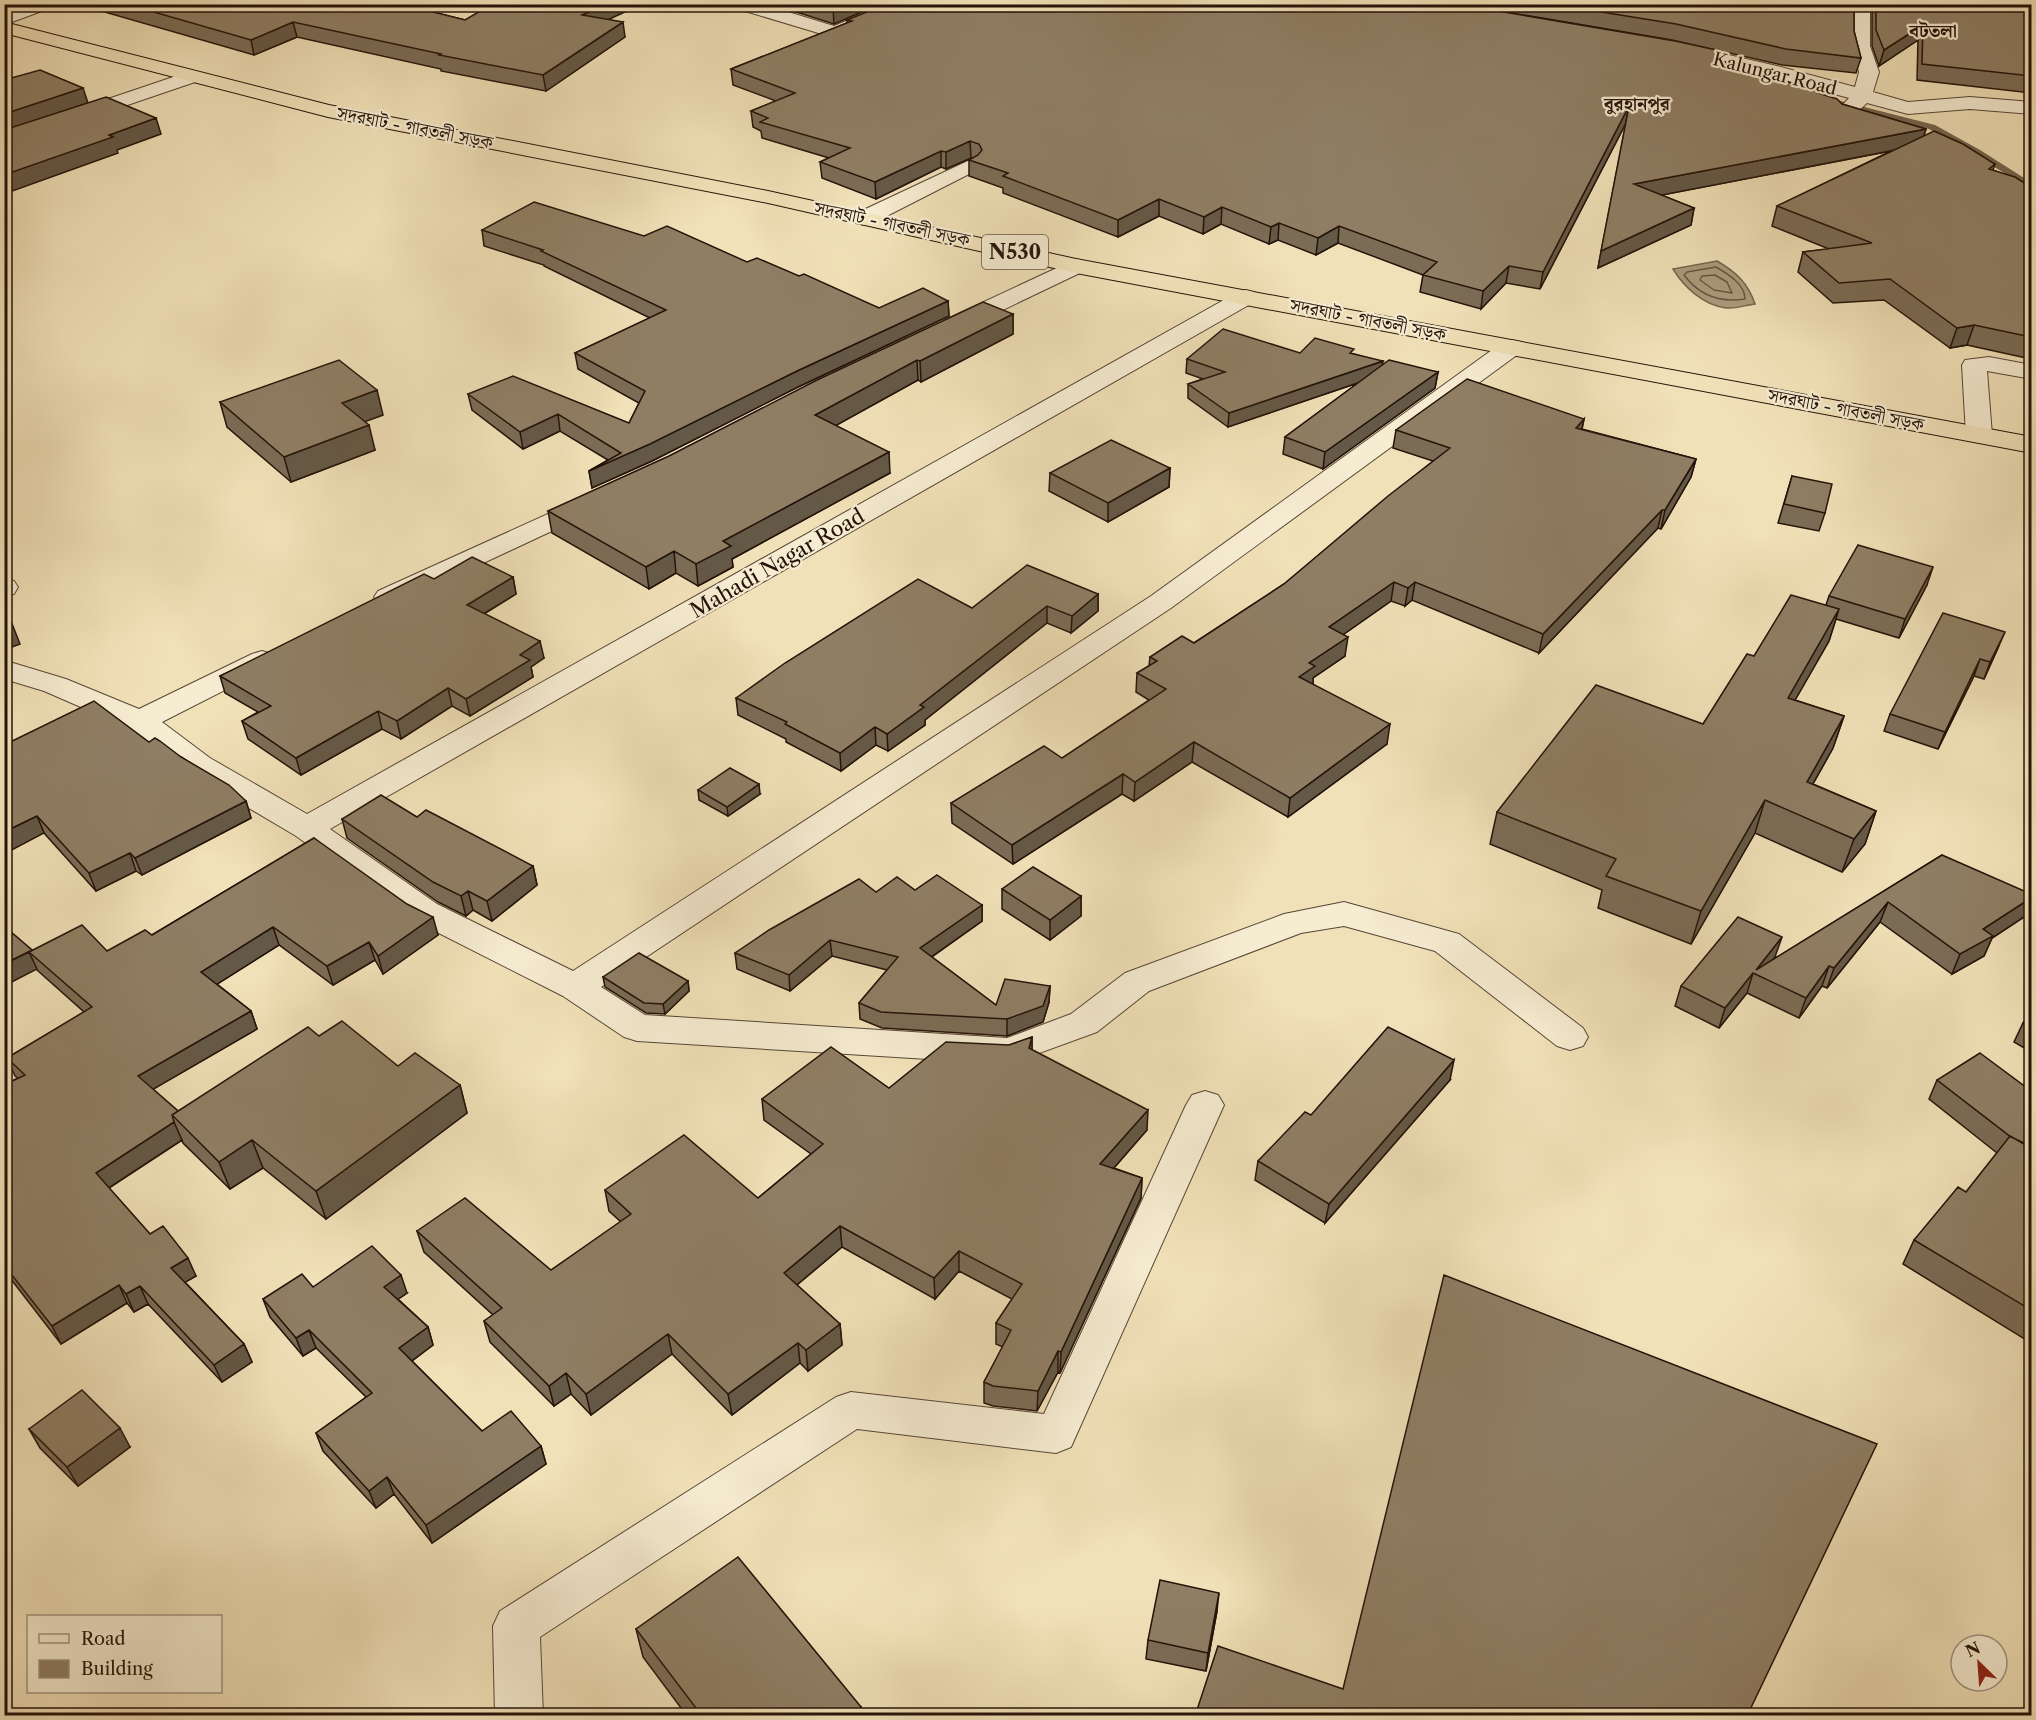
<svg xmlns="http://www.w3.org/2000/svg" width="2036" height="1720" font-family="'Libre Caslon Text','Noto Serif Bengali',serif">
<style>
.water{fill:#ab9b7c;stroke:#75654e;stroke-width:1.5}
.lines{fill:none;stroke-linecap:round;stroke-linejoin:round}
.shore{stroke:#685742;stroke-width:1.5}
.stream{fill:#75654e;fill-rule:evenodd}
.minor-casing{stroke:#574635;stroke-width:2}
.highway-casing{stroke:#241309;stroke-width:2}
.minor{fill:#f6ecd1;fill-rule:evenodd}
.highway{fill:#f1e1b8;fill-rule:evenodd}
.wall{fill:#7b6c56;stroke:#241309;stroke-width:1.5}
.shaded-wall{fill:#645846;stroke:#241309;stroke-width:1.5}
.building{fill:#8f7e64;stroke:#241309;stroke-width:1.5}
.labels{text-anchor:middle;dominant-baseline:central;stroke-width:4.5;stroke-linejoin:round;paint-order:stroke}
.far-neighbourhood-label{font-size:18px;font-weight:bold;fill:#241309;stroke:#f6ecd1}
.far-street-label{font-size:18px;fill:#241309;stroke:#f6ecd1}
.shield{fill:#f6ecd1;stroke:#635445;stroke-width:1.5}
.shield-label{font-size:20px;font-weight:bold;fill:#241309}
.street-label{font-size:21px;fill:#241309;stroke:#f6ecd1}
</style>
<rect width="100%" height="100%" fill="#f1e1b8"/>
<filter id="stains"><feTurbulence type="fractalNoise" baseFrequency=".00333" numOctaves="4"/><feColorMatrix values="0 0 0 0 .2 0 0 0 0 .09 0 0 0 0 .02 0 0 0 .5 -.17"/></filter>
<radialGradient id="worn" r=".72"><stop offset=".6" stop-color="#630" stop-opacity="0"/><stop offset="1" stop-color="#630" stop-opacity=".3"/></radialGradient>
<path class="water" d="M1717 261C1736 272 1748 283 1755 304 1746 305 1735 309 1726 308 1703 305 1684 287 1673 269Z"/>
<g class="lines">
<path class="shore" d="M1716 267C1728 274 1745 284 1745 299 1720 303 1699 295 1684 275L1687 272Z
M1715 275 1727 282 1732 293 1714 290 1700 280 1702 276Z"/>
<path class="stream" d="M1821 96 1935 125 1980 150 2032 183V189L1929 129 1821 100Z"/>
<g class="minor-casing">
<path id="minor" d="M27 4H53L50 8 4 25V13Z
M732 4H762L834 26 887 4H913L910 8 835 38 735 8Z
M1855 4H1876L1870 11V46L1879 72 1873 92 1908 102 1970 97 2032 102V114L1970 109 1908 114 1867 103C1858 111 1853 118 1840 115L1837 111 1849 98 1773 77 1669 53 1667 49 1669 45 1676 43 1777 66 1855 87 1859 72 1852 46V9Z
M191 71 198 73 201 77 198 81 4 147V134Z
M970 160 977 162 980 166 977 170 873 223 865 225 857 223 854 218 857 213Z
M1076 259 1084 261 1087 266 1084 271 961 330 953 332 945 330 941 325 945 320Z
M1246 290 1254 292 1258 297 1254 302 330 829 437 904 573 971 1151 596 1503 342 1512 340 1521 342 1524 347 1521 352 1171 608 601 987 645 1015 1007 1038 1071 1014 1125 973 1284 914 1344 902 1459 934 1583 1028 1588 1037 1583 1046 1570 1050 1557 1046 1435 951 1344 926 1301 933 1149 991 1097 1032 1009 1064 637 1041 624 1037 563 996 413 920 296 836 188 772 129 728 44 691 11 681 4 682V664L13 663 66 679 139 709 252 654 262 651 272 654 277 660 272 666 162 722 210 758 307 814 1238 292Z
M1989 357 2032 365V379L1987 371 1992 435 1988 440 1979 443 1970 440 1966 435 1962 365 1965 360Z
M592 494 601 496 605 502 601 508 398 603 388 606 378 603 374 597 378 591Z
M4 579 14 581 18 587 14 594 4 596Z
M1205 1091 1218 1095 1224 1105 1071 1447 1056 1453 857 1429 540 1637 543 1716H495L493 1626 500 1611 836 1397 851 1392 1044 1414 1186 1105 1192 1095Z"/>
</g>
<g class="highway-casing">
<path id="highway" d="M4 22 329 105 768 191 1076 259 2032 437V453L1076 273 768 203 328 117 4 33Z"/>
</g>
<use href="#minor" class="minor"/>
<use href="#highway" class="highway"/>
</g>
<path class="wall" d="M77 4H401L465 20H608L625 37 546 91 441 71V69L297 37 254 55Z
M771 4H880L834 24Z
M1458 4H1854V31L1861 58 1856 73 1782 65 1672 40Z
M1874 4H2031V93L1917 80 1918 40 1879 66 1872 46V12Z
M847 20 1719 60 1820 92 1819 93 1842 104 1926 129 1924 135 1995 164 1993 170 2031 187V359L1967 345 1950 348 1884 300 1833 303 1798 272 1803 252 1829 249 1772 226 1777 206 1891 151 1661 195 1694 208 1691 225 1598 268 1626 123 1540 289 1506 283 1481 309 1420 292 1423 275 1338 243 1316 255 1278 240 1269 244 1221 224 1203 234 1159 216 1118 237 1003 193V188L969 176V160L972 158H971L946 169 941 167 876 199 822 178 820 162 829 158 762 138 761 131 753 127 751 111 776 101 733 85 731 69 847 23Z
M482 230 644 236 799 276 879 308 948 301 949 316 798 387 652 461 592 488 589 471 608 460 560 431 523 449 472 410 468 394 629 423 639 403 578 369 575 353 650 318 544 266V265L484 246Z
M1013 314V334L921 382 918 380 836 425 890 473 732 559 733 567 698 586 676 573 649 589 552 533 548 511Z
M1300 353 1354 354 1383 364 1438 372 1435 388 1323 469 1283 454 1285 437 1358 383 1228 427 1188 398V384L1203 379 1186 373 1187 359Z
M220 402 383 415 365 421 375 450 291 482 227 427Z
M1584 419 1582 429 1696 459 1691 477 1661 529 1658 528 1539 653 1412 600 1405 606 1391 601 1344 634 1345 656 1313 678V684L1387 744 1288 817 1192 762 1134 801 1122 794 1013 864 952 823 951 803 1062 758 1149 700 1136 692 1137 673 1149 666 1150 657 1194 643 1284 584 1433 461 1393 448 1396 430Z
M1170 468 1169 487 1108 522 1049 491 1050 473Z
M1792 476 1825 513 1819 531 1778 523Z
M513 577 516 594 484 614 544 658 531 667 533 677 470 716 452 706 401 739 382 729 301 775 248 739 242 721 258 712 225 693 220 676 434 579Z
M1927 585 1899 638 1836 619 1829 641 1795 700 1844 716 1833 748 1813 784 1876 811 1865 844 1842 872 1755 833 1691 944 1598 908 1602 890 1490 844 1497 812 1703 724 1754 656 1826 605 1829 596Z
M1098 594V611L1071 633 1047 623 925 720V725L888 751 876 745 841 771 786 742V739L738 715 736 698 972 608Z
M1998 648 1984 679 1974 676 1938 749 1884 731 1890 714Z
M149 742 181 757 246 801 251 818 142 875 136 871 96 891 44 833 4 745Z
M698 790 760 794 728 816 699 800Z
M417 817 533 866 537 885 492 921 473 910 466 916 438 902 347 838 342 819Z
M314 838 438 935 383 974 375 960 333 985 279 945 217 984 251 1011 257 1029 153 1089 178 1111 319 1036 398 1066 460 1085 467 1113 326 1219 263 1168 230 1189 183 1143 182 1140 109 1188 150 1234 196 1276 185 1282 244 1344 252 1362 222 1382 148 1304 134 1312 127 1303 61 1344 7 1274 4 1275V1172L7 1171 4 1168V1085L18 1078 15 1076 7 1058 84 1012 37 970 4 926 32 950 107 951 152 935Z
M1942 855 2027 915 1992 938 1984 956 1952 974 1880 922 1827 988 1822 986 1799 1018 1747 993 1719 1028 1675 1006 1681 986 1775 957 1774 959Z
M1002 889 1081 896V916L1050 940 1002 909Z
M915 890 982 905V921L932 957 996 1005 1050 986 1049 1002 1043 1022 1007 1036 882 1028 860 1019 859 1003 887 970 832 956 790 991 737 969 735 953 876 892Z
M603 977 688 981 689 991 665 1014 646 1013 605 987Z
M2031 1014V1052L2014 1042 2023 1023Z
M1032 1037V1050L1147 1130 1114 1168 1142 1178 1141 1198 1060 1373 1058 1372 1037 1411 993 1406 984 1403V1382L1003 1347 996 1344V1323L1012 1299 959 1271 935 1299 842 1247 797 1285 840 1324 842 1345 808 1371 800 1363 732 1415 672 1354 591 1415 571 1394 554 1406 490 1342 484 1321 493 1315 424 1252 417 1231 551 1270 621 1222 609 1211 605 1190 758 1198 811 1154 764 1120 762 1099 889 1088Z
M1450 1080 1325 1223 1255 1180 1258 1161 1311 1115Z
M1937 1080 2031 1091V1343L1903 1264 1914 1240 1966 1192 1997 1153 1929 1099Z
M313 1287 407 1293 398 1299 428 1327 433 1345 412 1361 482 1431 541 1446 546 1464 432 1543 394 1494 376 1508 323 1451 316 1433 366 1397 316 1348 303 1356 270 1317 263 1299Z
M29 1429 130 1447 78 1486 40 1448Z
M1217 1611 1206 1671 1146 1659 1148 1640Z
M636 1629 861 1707V1716H687L643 1657Z"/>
<path class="shaded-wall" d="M606 4H642L584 31 582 15Z
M843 4H880L834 24 833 8Z
M293 22 297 37 254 55 251 40Z
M623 22 625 37 546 91 543 75Z
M1923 25 1918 40 1879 66 1884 50Z
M83 88 88 103 4 131V114Z
M1629 106 1626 123 1540 289 1543 272Z
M156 118 161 134 117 150 118 153 4 194V175L109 135Z
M1926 129 1921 145 1631 201 1634 184Z
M970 141 971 158 946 169V152Z
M941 151V167L876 199 875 182Z
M1159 199V216L1118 237V220Z
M1222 207 1221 224 1203 234 1204 217Z
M1694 208 1691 225 1598 268 1601 251Z
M1279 223 1278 240 1269 244 1271 227Z
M1339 226 1338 243 1316 255 1318 238Z
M1509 266 1506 283 1481 309 1483 291Z
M948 301 949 316 798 387 652 461 592 488 589 471 797 371Z
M1013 314V334L921 382 920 361Z
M1974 325 1967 345 1950 348 1957 328Z
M917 360 918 380 817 436 815 415Z
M1383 361 1381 375 1228 427 1229 413Z
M1438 372 1435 388 1323 469 1325 452Z
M377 390 383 415 348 428 342 403Z
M558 414 560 431 523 449 520 432Z
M1584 419 1580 437 1576 428Z
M369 425 375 450 291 482 284 457Z
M889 452 890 473 732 559 733 567 698 586 696 564 723 541Z
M1696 459 1691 477 1661 529 1665 510Z
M1170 468 1169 487 1108 522V503Z
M1662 510 1658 528 1539 653 1543 634Z
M674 551 676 573 649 589 646 567Z
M1933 567 1927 585 1899 638 1905 619Z
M513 577 516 594 470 622 467 605Z
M1394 582 1391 601 1327 646 1329 627Z
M1415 582 1412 600 1405 606 1408 588Z
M1098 594V611L1071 633 1072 616Z
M1047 606V623L925 720V725L888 751 887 734 920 705Z
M1839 609 1829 641 1778 730 1788 698Z
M9 616 20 644 4 650V617Z
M2005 632 1998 648 1984 679 1990 662Z
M1348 637 1345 656 1313 678V685L1299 677 1309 663Z
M540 641 544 658 531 667 533 677 470 716 466 699 520 655Z
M1980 659 1974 676 1938 749 1945 732Z
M448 688 452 706 401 739 397 721Z
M378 711 382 729 301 775 296 758Z
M1844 716 1833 748 1796 814 1807 782Z
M1390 724 1387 744 1288 817 1290 798Z
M875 727 876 745 841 771 840 753Z
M1194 742 1192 762 1134 801 1135 782Z
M1123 774 1122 794 1013 864 1012 845Z
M759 784 760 794 728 816 727 807Z
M1765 800 1755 833 1691 944 1701 911Z
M246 801 251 818 142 875 135 858Z
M1876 811 1865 844 1842 872 1854 839Z
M37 816 44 833 4 854V832Z
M130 853 136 871 96 891 89 873Z
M533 866 537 885 492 921 487 901Z
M468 891 473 910 466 916 461 896Z
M1081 896V916L1050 940V920Z
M2031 898V904L2027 915 1992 938 1984 956 1952 974 1960 954 1983 929Z
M1888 902 1880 922 1827 988 1834 968Z
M982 905V921L921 964 920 948Z
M433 917 438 935 383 974 378 956Z
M273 927 279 945 208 990 201 972Z
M1782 937 1775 957 1760 976 1756 970Z
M830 940 832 956 790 991 789 975Z
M369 942 375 960 333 985 327 966Z
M29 952 37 969 4 986V964Z
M1829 966 1822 986 1799 1018 1806 998Z
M1753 973 1747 993 1719 1028 1725 1008Z
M688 981 689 991 665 1014 663 1004Z
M1050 986 1049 1002 1043 1022 1007 1036V1019Z
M251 1011 257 1029 145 1094 138 1076Z
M1032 1037V1058L1029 1048Z
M1454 1060 1450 1080 1325 1223 1329 1204Z
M460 1085 467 1113 326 1219 316 1191Z
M1148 1110 1147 1130 1099 1185 1100 1164Z
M174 1122 182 1140 104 1191 96 1173Z
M2031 1138V1152L2022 1145Z
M252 1140 263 1168 230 1189 219 1162Z
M1142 1178 1141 1198 1060 1373 1061 1352Z
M840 1226 842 1247 786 1294 784 1273Z
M959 1251V1271L935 1299 934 1278Z
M188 1258 196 1276 179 1286 171 1268Z
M401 1275 407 1293 390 1305 384 1287Z
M119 1285 127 1303 61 1344 52 1326Z
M140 1286 148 1304 134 1312 126 1294Z
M840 1324 842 1345 808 1371 806 1350Z
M428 1327 433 1345 405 1366 399 1348Z
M309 1330 316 1348 303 1356 296 1338Z
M668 1334 672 1354 591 1415 586 1394Z
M798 1343 800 1363 732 1415 728 1394Z
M244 1344 252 1362 222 1382 214 1365Z
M1058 1351V1372L1037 1411 1038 1391Z
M566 1373 571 1394 554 1406 549 1386Z
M120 1428 130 1447 78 1486 67 1467Z
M541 1446 546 1464 432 1543 426 1525Z
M387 1477 394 1494 376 1508 369 1491Z
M1219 1593 1217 1611 1206 1671 1208 1653Z
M861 1707V1716H850Z"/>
<path class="building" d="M126 4H401L465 20 492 4H606L582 15 623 22 543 75 439 55 441 54 293 22 251 40Z
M820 4H843L833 8Z
M886 4H1457L1675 41 1721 51 1719 60 1820 92 1818 93 1837 99 1842 104 1926 129 1634 184 1694 208 1601 251 1629 106 1543 272 1509 266 1483 291 1423 275 1437 262 1339 226 1318 238 1279 223 1271 227 1222 207 1204 217 1159 199 1118 220 1003 176 1008 173 969 160 978 155 982 150 979 144 970 141 946 152 941 151 875 182 820 162 850 148 760 122 768 118 751 111 795 93 731 69 852 21 847 20Z
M1552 4H1854V31L1861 58 1786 49 1676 24Z
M1876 4H2031V76L1922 64 1923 25 1884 50 1876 30Z
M40 70 83 88 4 114V80Z
M106 97 156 118 109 135 113 137 4 175V130Z
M1934 131 1963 144 1995 164 1989 169 2015 177 2031 187V337L1974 325 1957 328 1890 279 1839 283 1803 252 1872 243 1777 206Z
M534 202 644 236 667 226 747 262 757 258 799 276 804 274 879 308 923 288 948 301 797 371 650 444 589 471 621 453 558 414 520 432 468 394 513 376 629 423 645 391 575 353 666 310 541 251 543 250 482 230Z
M983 302 1013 314 920 361 917 360 815 415 889 452 723 541 731 546 696 564 674 551 646 567 548 511 669 456 817 380Z
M1223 329 1300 353 1315 338 1354 349 1350 353 1383 361 1229 413 1188 384 1225 372 1187 359Z
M339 360 377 390 342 403 369 425 284 457 220 402Z
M1389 360 1438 372 1325 452 1285 437Z
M1467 379 1584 419 1576 428 1696 459 1665 510H1662L1543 634 1415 582 1408 588 1394 582 1329 627 1348 637 1309 663 1315 666 1299 677 1390 724 1290 798 1194 742 1135 782 1123 774 1012 845 951 803 1044 746 1062 758 1166 689 1137 673 1157 661 1150 657 1182 636 1194 643 1284 584 1388 496 1450 448 1396 430Z
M1111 440 1170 468 1108 503 1050 473Z
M1792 476 1832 484 1825 513 1784 504Z
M1858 545 1933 567 1905 619 1829 596Z
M472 557 513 577 467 605 540 641 520 655 530 660 466 699 448 688 397 721 378 711 296 758 242 721 271 706 220 676 424 574 434 579Z
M1027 565 1098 594 1072 616 1047 606 920 705 924 707 887 734 875 727 840 753 785 724 787 722 736 698 785 663 918 579 972 608Z
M1791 595 1839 609 1788 698 1844 716 1807 782 1876 811 1854 839 1765 800 1701 911 1606 876 1616 859 1497 812 1596 685 1703 724 1747 654 1754 656Z
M4 610 9 616 4 617Z
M1943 613 2005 632 1990 662 1980 659 1945 732 1890 714Z
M94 701 149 742 155 738 160 741 181 757 229 785 246 801 135 858 130 853 89 873 37 816 4 832V745Z
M730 768 759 784 727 807 698 790Z
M381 795 417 817 426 810 533 866 487 901 468 891 461 896 433 882 342 819Z
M314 838 407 904 433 917 378 956 369 942 327 966 273 927 201 972 251 1011 138 1076 178 1111 172 1115 174 1122 96 1173 150 1234 163 1226 188 1258 171 1268 244 1344 214 1365 140 1286 126 1294 119 1285 52 1326 4 1265V1172L9 1170 4 1163V1085L25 1075 7 1058 92 1007 29 952 82 925 107 951 145 930 152 935Z
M1942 855 2031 894V898L1983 929 1993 936 1960 954 1888 902 1834 968 1829 966 1806 998 1753 973 1725 1008 1681 986 1738 917 1782 937 1756 970Z
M1033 867 1081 896 1050 920 1002 889Z
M937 875 982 905 920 948 996 1005 1005 979 1050 986 1043 1006 1007 1019 881 1012 859 1003 898 957 830 940 789 975 735 953 769 930 859 879 876 892 897 877 915 890Z
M4 926 32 950 4 964Z
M639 953 688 981 663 1004 644 1003 603 977Z
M2031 1014V1027L2023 1023Z
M342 1021 398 1066 415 1053 460 1085 316 1191 252 1140 219 1162 172 1115 308 1027 319 1036Z
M1388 1027 1454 1060 1329 1204 1258 1161 1305 1112 1311 1115Z
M1032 1037 1029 1048 1148 1110 1100 1164 1142 1178 1061 1352 1058 1351 1038 1391 993 1386 984 1382 1011 1330 996 1323 1022 1284 959 1251 934 1278 840 1226 784 1273 840 1324 806 1350 798 1343 728 1394 668 1334 586 1394 566 1373 549 1386 484 1321 502 1308 417 1231 465 1198 551 1270 631 1214 605 1190 684 1135 758 1198 823 1144 762 1099 831 1047 889 1088 946 1042 1009 1045Z
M1980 1053 2031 1091V1138L2024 1143 2011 1137 1937 1080Z
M2010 1136 2031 1148V1310L1914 1240 1958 1187 1966 1192Z
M372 1246 401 1275 384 1287 428 1327 399 1348 482 1431 511 1411 541 1446 426 1525 387 1477 369 1491 316 1433 372 1393 309 1330 296 1338 263 1299 302 1274 313 1287Z
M1444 1275 1877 1444 1747 1716H1195L1218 1646 1343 1689Z
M82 1390 120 1428 67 1467 29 1429Z
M738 1557 861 1707 850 1716H702L636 1629Z
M1160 1580 1219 1593 1208 1653 1148 1640Z"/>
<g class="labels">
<g class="far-neighbourhood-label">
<text x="1933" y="31">বটতলা</text>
<text x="1637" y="104">বুরহানপুর</text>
</g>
<g class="far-street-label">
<text transform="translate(1775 74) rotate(14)">Kalungar Road</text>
<text transform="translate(415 128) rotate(11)">সদরঘাট - গাবতলী সড়ক</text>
<text transform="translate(892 224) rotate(12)">সদরঘাট - গাবতলী সড়ক</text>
<text transform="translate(1368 320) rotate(11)">সদরঘাট - গাবতলী সড়ক</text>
<text transform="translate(1846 410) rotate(11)">সদরঘাট - গাবতলী সড়ক</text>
</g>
<rect class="shield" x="982" y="235" width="66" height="34" rx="4.5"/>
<g class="shield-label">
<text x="1015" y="252">N530</text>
</g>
<g class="street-label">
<text transform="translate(777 563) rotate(-30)">Mahadi Nagar Road</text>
</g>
</g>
<rect width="2036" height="1720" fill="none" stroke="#f1e1b8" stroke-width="24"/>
<rect x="6" y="6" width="2024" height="1708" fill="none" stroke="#241309" stroke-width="3"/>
<rect x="12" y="12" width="2012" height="1696" fill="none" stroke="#241309" stroke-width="1.5"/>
<rect x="27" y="1615" width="195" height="78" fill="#f6ecd1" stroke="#a29581" stroke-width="1.5"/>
<rect x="39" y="1634" width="30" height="9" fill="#f6ecd1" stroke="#a29581" stroke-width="1.5"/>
<text x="81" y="1645" font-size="18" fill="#241309">Road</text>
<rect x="39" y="1660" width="30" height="18" fill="#8f7e64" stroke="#a29581" stroke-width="1.5"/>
<text x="81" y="1675" font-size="18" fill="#241309">Building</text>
<g transform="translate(1979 1663) rotate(335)"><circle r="28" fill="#f6ecd1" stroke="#a29581" stroke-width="1.5"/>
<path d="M0-4.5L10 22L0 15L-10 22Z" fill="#8f2418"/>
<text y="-9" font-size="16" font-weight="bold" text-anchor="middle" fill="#241309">N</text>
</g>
<rect width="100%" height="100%" filter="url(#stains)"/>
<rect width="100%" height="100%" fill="url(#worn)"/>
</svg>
